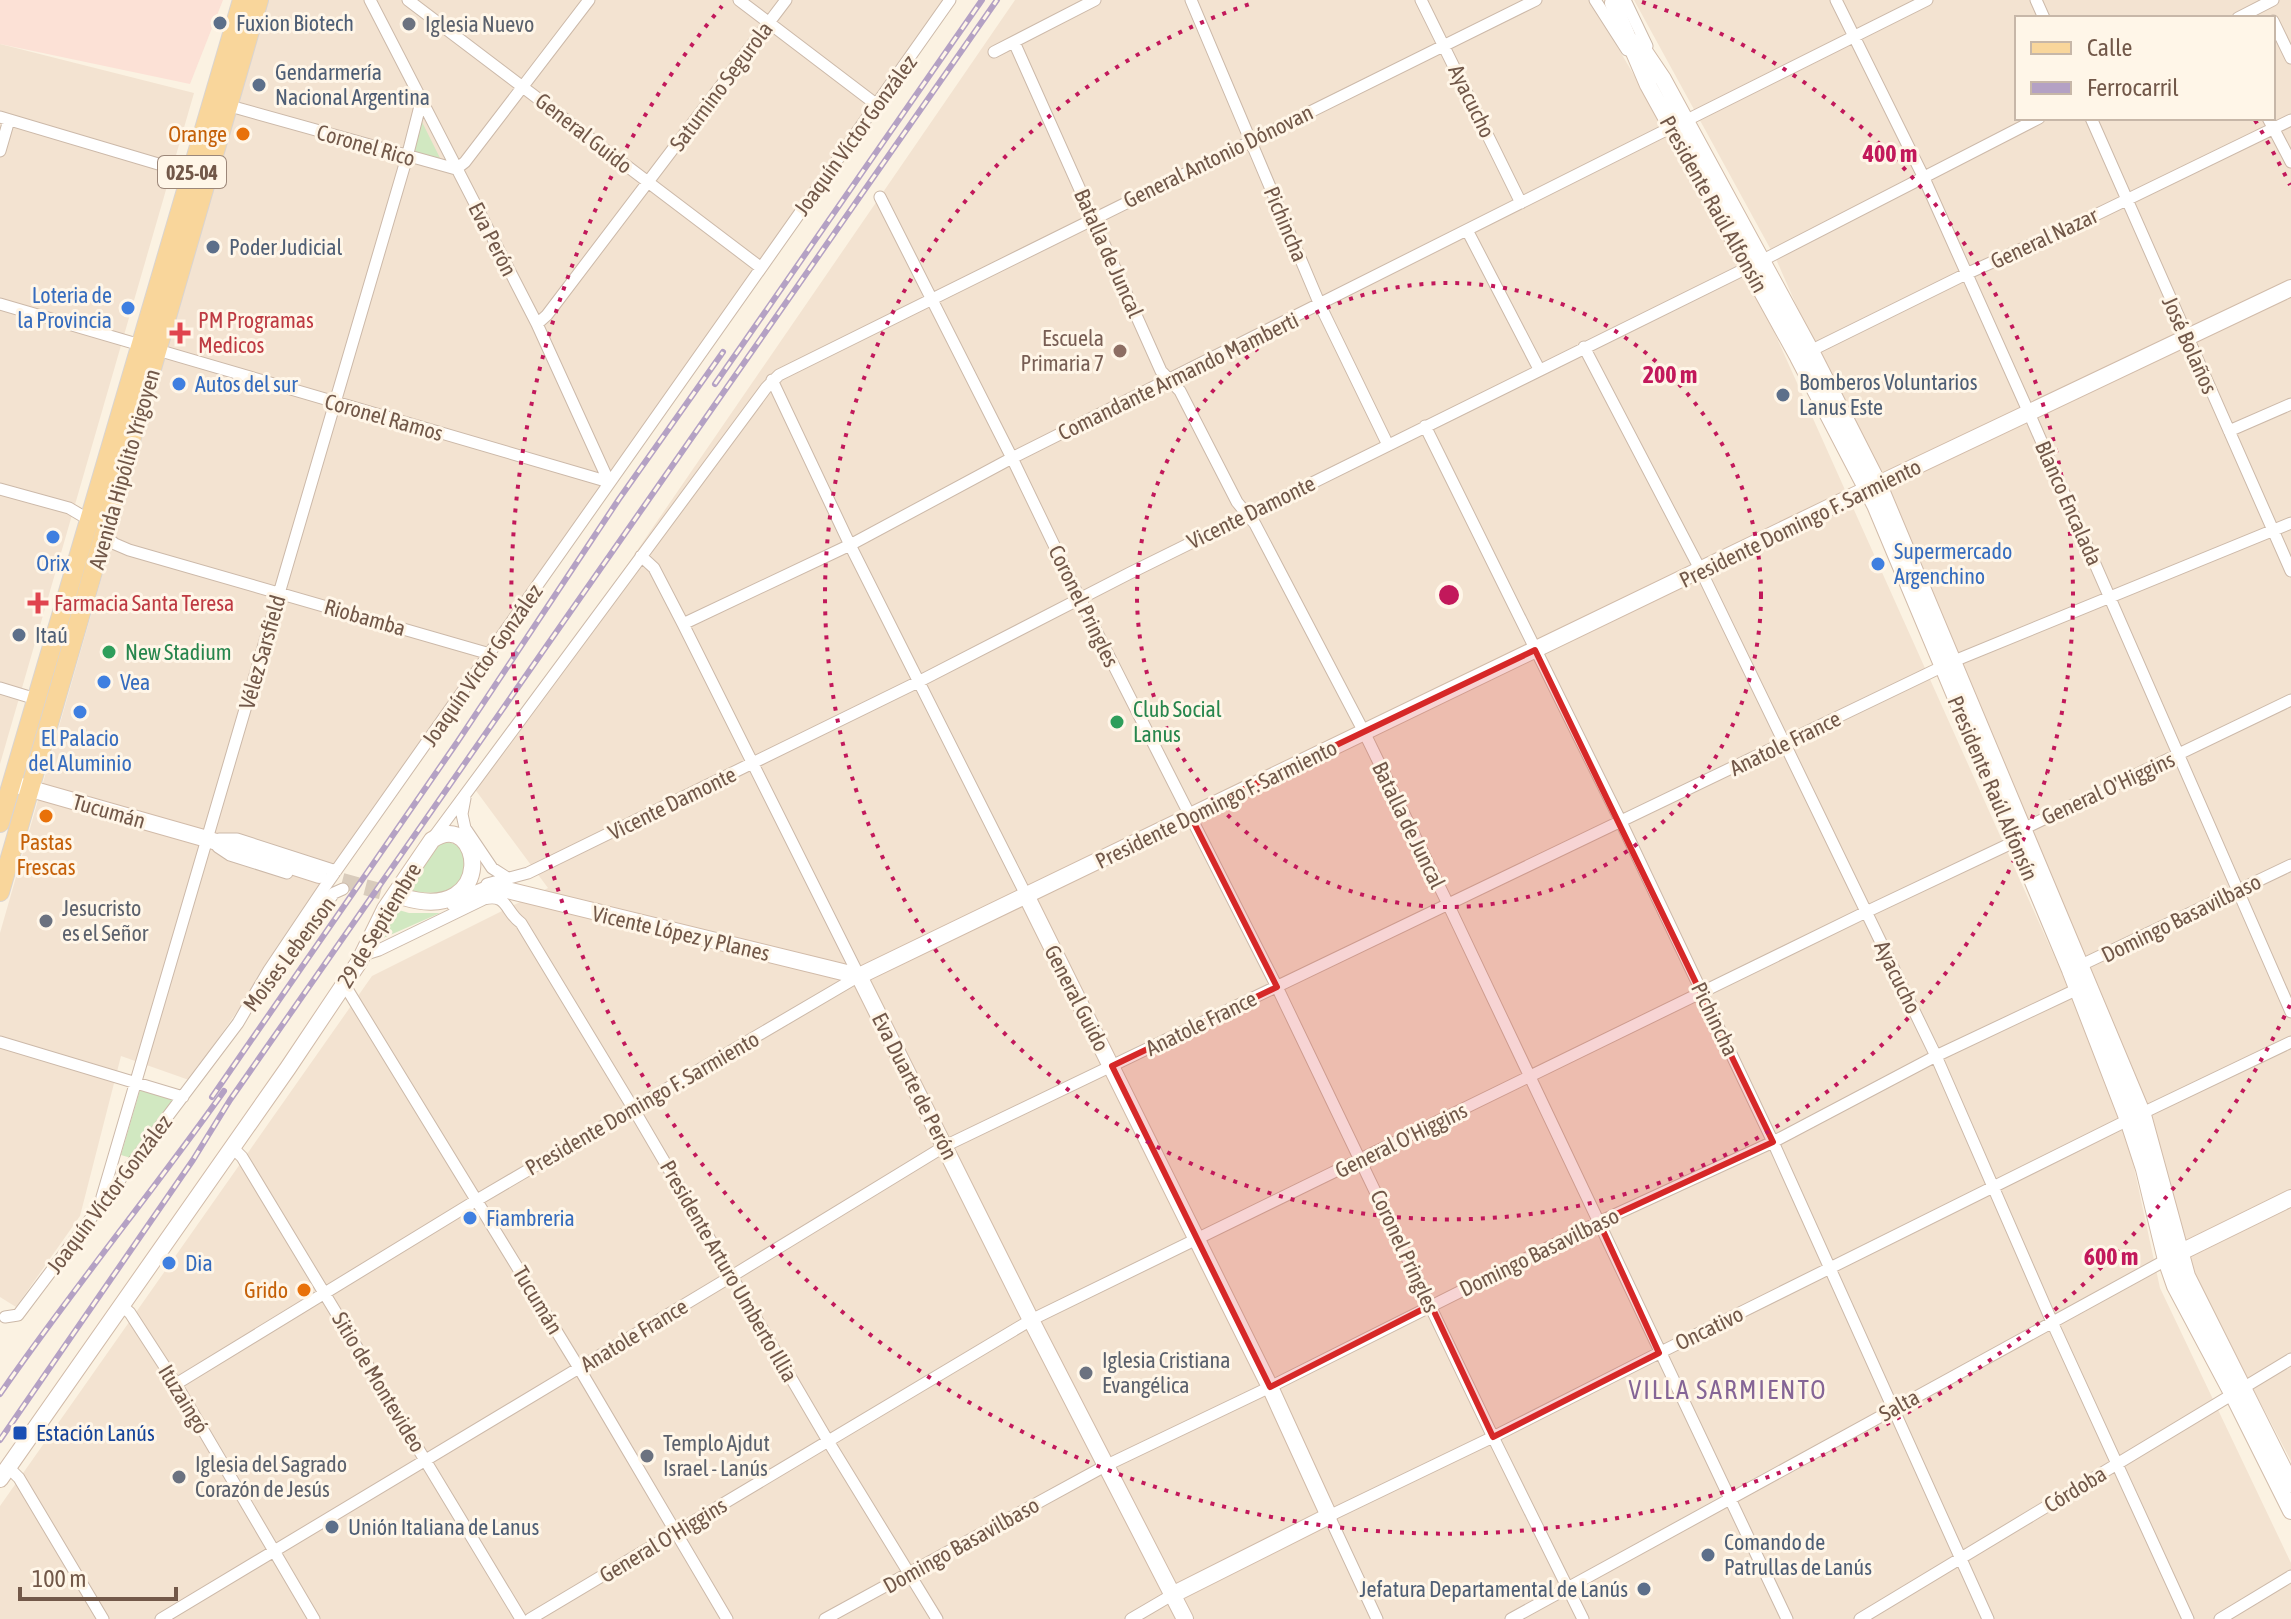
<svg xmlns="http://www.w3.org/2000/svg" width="2291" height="1619" font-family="'Asap Condensed',sans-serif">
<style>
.residential{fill:#f3e3d1;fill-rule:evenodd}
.commercial{fill:#fce1d6}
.green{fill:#d1e8c1}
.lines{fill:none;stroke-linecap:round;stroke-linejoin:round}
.secondary-tunnel{stroke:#d9ccbc;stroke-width:16;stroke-dasharray:16 8;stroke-linecap:butt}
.street-casing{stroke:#ccb9a9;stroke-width:13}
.secondary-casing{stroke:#d1bba9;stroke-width:18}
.primary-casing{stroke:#dad4d0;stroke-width:20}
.street{stroke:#fff;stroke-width:11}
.secondary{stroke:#fff;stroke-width:16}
.primary{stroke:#f9d69b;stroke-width:18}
.rail-casing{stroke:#b4a1c4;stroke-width:6}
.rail{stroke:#fff6e8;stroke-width:3;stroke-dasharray:9;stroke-linecap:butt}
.marked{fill:#d62828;fill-opacity:0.2;stroke:#d62828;stroke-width:6;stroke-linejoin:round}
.ring{fill:none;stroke:#c2185b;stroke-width:4;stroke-dasharray:4 8}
.service-dot{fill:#5c6f8a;stroke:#fff6e8;stroke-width:3}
.worship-dot{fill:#6b7280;stroke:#fff6e8;stroke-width:3}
.food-dot{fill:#e8710a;stroke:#fff6e8;stroke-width:3}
.shop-dot{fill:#3f7fe0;stroke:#fff6e8;stroke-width:3}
.health-dot{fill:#e0444e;stroke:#fff6e8;stroke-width:3}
.education-dot{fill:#8d6e63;stroke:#fff6e8;stroke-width:3}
.leisure-dot{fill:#2e9e5b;stroke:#fff6e8;stroke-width:3}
.transit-dot{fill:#1a4fb4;stroke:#fff6e8;stroke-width:3}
.labels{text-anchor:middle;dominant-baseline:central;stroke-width:6;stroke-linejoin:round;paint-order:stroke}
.shield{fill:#fff6e8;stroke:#9c8779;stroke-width:2}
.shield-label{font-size:20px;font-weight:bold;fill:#725849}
.service-label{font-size:22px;fill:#4e5e75;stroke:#fff6e8;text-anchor:start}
.worship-label{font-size:22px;fill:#5b616d;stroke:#fff6e8;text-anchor:start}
.street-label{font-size:22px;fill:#725849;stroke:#fff6e8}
.food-label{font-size:22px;fill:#c56008;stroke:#fff6e8;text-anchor:end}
.shop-label{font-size:22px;fill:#366cbe;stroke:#fff6e8;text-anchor:start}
.health-label{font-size:22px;fill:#be3a42;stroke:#fff6e8;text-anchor:start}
.education-label{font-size:22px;fill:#785e54;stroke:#fff6e8;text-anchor:end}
.leisure-label{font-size:22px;fill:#27864d;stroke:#fff6e8;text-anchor:start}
.transit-label{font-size:22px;fill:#164399;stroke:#fff6e8;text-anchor:start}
.quarter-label{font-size:26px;letter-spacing:2px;fill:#856596;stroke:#fff6e8}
.centre{fill:#c2185b;stroke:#fff6e8;stroke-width:4}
.ring-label{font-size:24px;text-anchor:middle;font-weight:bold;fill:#c2185b;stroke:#fff6e8;stroke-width:6;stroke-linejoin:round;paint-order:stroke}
</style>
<rect width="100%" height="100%" fill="#fbf2e2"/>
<path class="residential" d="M267 0H948L189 1080 121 1056 80 1216 16 1307 0 1297V933Z
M1015 0H1590L1741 258 2120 1103 2160 1288 2291 1563V1619H0V1506L372 976 548 888 474 788Z
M1634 0H2291V1461L2195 1278 2146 1104 1776 259ZM2017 18H2273V118H2017Z
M0 44 194 93 0 764Z"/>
<path class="commercial" d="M0 0H223L190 84 0 44Z"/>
<path class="green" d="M422 122 442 162 413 153Z
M447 842C459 844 462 850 468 860L459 886 439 893 408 892 434 851 439 845Z
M392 908 409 913H440L372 943Z
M140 1090 174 1100 131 1158 121 1155Z"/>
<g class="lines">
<path class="secondary-tunnel" d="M319 875 403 897"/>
<g class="street-casing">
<path id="street" d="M370 0 537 324 609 482
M408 0 760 267
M739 0 877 105
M1191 0 1320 305 1388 445
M1421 0 1521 203
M1595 0 1627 50
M1625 0 1647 46
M1836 0 1923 176 2029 413 2291 1012
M2036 0 2044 18
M2238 18 2273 0
M2273 21 2291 58
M1014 42 1161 371 1180 391 1237 502 1255 524 1364 732 1448 904 1787 1619
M994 52 1095 0
M230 106 456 169
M0 117 192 174
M2091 118 2291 571
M2268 118 2291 162
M1685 121 1927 0
M0 151 9 120
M456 169 465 162 589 0
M880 197 1012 458 1080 599 1277 987 1493 1437 1583 1619
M1467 230 1539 369
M0 304 609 482
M537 324 547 315 786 0
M1584 347 1701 571 1936 1056 2052 1322 2188 1619
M1806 353 1966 274 2079 223 2291 120
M772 380 850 545 1026 895
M1425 426 1621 822 1773 1142 1988 1619
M2229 431 2291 404
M0 489 69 508 91 521
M102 534 115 544 129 550 490 654
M683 624 850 545 1012 458 1672 127
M0 688 36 699
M465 798 462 814 465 828 492 868 509 879
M433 838 766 388 779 375 1536 0
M219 839H237L336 871
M218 847 230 855 287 873
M487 884 528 873 918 682 1130 573 1761 261 2039 118
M363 955 379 950 484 899C508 893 505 912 521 923L633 1108 828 1441 937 1619
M2075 968 2291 865
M344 984 579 1368 727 1619
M259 998 334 893 343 889
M0 1042 183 1097
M233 1148 242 1157 521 1619
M102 1197 407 157 422 98
M122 1306 130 1313 176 1384 314 1619
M5 1317 18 1315 238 1023 269 970 326 885 950 0
M176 1384 477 1200 859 976 683 624 654 568 641 556
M8 1467 19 1478 103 1619
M161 1619 732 1276 945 1146 1954 661 2291 523
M530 1619 1031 1320 1866 912 2016 841 2023 829 2291 700
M825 1619 1105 1466 1270 1387 1599 1222 1773 1142 1936 1056 2082 987
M1131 1619 1172 1595
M1377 1619 1329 1516 1493 1437 1659 1353 2128 1120 2291 1042
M1511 1619 2166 1260
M1860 1619 2291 1359
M2220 1619 2291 1576"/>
</g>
<g class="secondary-casing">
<path id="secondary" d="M1613 3 1648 85 1798 357 1875 505 2070 970 2128 1120 2144 1169 2166 1260 2175 1286 2233 1395 2291 1511
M1638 42 1663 79 1811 351 1879 485 2143 1115 2187 1276 2291 1484
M17 785 207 839 319 875
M1026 895 1270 1387 1329 1516 1172 1595
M454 903 492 887 503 889 859 976
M859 976 1830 507 2291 288
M859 976 1031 1320 1185 1619
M2171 1257 2291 1198
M0 1479 288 1068 359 962 385 909 432 840C482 806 499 926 403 897"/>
</g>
<g class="primary-casing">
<path id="primary" d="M0 823 242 0
M0 892 259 0"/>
</g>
<use href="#street" class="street"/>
<use href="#secondary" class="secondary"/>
<use href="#primary" class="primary"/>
<g class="rail-casing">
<path id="rail" d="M715 384 982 0
M212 1097 458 741 619 499 723 352
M0 1394C71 1291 151 1194 224 1091
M0 1440 193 1160 230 1100 997 0"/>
</g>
<use href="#rail" class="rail"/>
</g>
<path class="marked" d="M1535 650 1773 1142 1599 1222 1659 1353 1493 1437 1431 1305 1270 1387 1112 1066 1277 987 1190 815Z"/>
<g class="ring">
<circle cx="1449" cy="595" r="312"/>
<path d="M1642 2A624 624 0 1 1 1256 2"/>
<path d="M2290 1005A936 936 0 1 1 722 6M2255 120A936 936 0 0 1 2290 185"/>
</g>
<g class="service-dot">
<circle cx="220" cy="23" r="8"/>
<circle cx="259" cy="85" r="8"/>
<circle cx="213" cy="247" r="8"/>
<circle cx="1783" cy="395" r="8"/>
<circle cx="19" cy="635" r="8"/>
<circle cx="332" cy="1527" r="8"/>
<circle cx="1708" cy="1555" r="8"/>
<circle cx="1644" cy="1589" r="8"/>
</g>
<g class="worship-dot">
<circle cx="409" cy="24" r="8"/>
<circle cx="46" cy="921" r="8"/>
<circle cx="1086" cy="1373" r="8"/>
<circle cx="647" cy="1456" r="8"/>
<circle cx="179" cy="1477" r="8"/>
</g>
<g class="food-dot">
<circle cx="243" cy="134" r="8"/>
<circle cx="46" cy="816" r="8"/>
<circle cx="304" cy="1290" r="8"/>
</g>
<g class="shop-dot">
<circle cx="128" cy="308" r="8"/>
<circle cx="179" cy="384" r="8"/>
<circle cx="53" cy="537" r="8"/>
<circle cx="1878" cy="564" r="8"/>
<circle cx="104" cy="682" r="8"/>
<circle cx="80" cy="712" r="8"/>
<circle cx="470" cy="1218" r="8"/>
<circle cx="169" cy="1263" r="8"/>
</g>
<g class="health-dot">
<path d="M176 321h8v8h8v8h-8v8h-8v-8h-8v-8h8z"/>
<path d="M34 591h8v8h8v8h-8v8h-8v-8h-8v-8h8z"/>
</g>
<circle class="education-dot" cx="1120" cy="351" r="8"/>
<g class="leisure-dot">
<circle cx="109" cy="652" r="8"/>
<circle cx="1117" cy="722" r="8"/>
</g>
<rect class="transit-dot" x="12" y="1425" width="16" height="16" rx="4"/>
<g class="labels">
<rect class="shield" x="158" y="156" width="68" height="32" rx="6"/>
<g class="shield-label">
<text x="192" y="172">025-04</text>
</g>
<g class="service-label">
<text x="236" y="23">Fuxion Biotech</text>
<text x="275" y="72">Gendarmería<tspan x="275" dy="25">Nacional Argentina</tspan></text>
<text x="229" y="247">Poder Judicial</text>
<text x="1799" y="382">Bomberos Voluntarios<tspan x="1799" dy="25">Lanus Este</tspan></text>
<text x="35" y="635">Itaú</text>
<text x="348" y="1527">Unión Italiana de Lanus</text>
<text x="1724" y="1542">Comando de<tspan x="1724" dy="25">Patrullas de Lanús</tspan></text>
<text x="1628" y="1589" text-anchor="end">Jefatura Departamental de Lanús</text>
</g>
<g class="worship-label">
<text x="425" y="24">Iglesia Nuevo</text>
<text x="62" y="908">Jesucristo<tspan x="62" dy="25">es el Señor</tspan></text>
<text x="1102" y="1360">Iglesia Cristiana<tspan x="1102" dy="25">Evangélica</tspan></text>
<text x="663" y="1443">Templo Ajdut<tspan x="663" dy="25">Israel - Lanús</tspan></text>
<text x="195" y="1464">Iglesia del Sagrado<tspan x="195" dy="25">Corazón de Jesús</tspan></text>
</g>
<g class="street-label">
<text transform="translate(721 86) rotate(-53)">Saturnino Segurola</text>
<text transform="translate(1472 101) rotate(64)">Ayacucho</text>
<text transform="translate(584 133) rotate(38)">General Guido</text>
<text transform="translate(855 135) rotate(-54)">Joaquín Víctor González</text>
<text transform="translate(366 145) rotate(16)">Coronel Rico</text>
<text transform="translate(1218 156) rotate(-26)">General Antonio Dónovan</text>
<text transform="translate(1714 204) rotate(61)">Presidente Raúl Alfonsín</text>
<text transform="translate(1286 224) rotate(67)">Pichincha</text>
<text transform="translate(2044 238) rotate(-25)">General Nazar</text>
<text transform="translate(493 239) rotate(63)">Eva Perón</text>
<text transform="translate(1109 253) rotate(66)">Batalla de Juncal</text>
<text transform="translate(2190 345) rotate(66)">José Bolaños</text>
<text transform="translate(1178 376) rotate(-26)">Comandante Armando Mamberti</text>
<text transform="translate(384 417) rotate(16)">Coronel Ramos</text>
<text transform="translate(124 469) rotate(-74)">Avenida Hipólito Yrigoyen</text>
<text transform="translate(2069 503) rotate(66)">Blanco Encalada</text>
<text transform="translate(1251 512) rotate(-26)">Vicente Damonte</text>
<text transform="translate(1800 523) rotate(-26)">Presidente Domingo F. Sarmiento</text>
<text transform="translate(1084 606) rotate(64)">Coronel Pringles</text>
<text transform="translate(365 617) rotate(16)">Riobamba</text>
<text transform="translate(262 652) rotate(-74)">Vélez Sarsfield</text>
<text transform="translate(482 665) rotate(-55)">Joaquín Víctor González</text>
<text transform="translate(1785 743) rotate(-26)">Anatole France</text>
<text transform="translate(1993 788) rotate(67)">Presidente Raúl Alfonsín</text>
<text transform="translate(2108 788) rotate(-25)">General O'Higgins</text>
<text transform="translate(672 803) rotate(-26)">Vicente Damonte</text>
<text transform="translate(1216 804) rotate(-26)">Presidente Domingo F. Sarmiento</text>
<text transform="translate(109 811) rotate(16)">Tucumán</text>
<text transform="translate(1409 825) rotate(64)">Batalla de Juncal</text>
<text transform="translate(2181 918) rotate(-26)">Domingo Basavilbaso</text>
<text transform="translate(379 925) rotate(-59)">29 de Septiembre</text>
<text transform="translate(681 933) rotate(13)">Vicente López y Planes</text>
<text transform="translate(289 954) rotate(-53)">Moises Lebenson</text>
<text transform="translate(1898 977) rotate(64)">Ayacucho</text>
<text transform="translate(1077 998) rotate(63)">General Guido</text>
<text transform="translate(1715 1019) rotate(64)">Pichincha</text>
<text transform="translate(1201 1023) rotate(-26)">Anatole France</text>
<text transform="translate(915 1086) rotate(63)">Eva Duarte de Perón</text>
<text transform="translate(642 1103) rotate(-30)">Presidente Domingo F. Sarmiento</text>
<text transform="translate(1401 1140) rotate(-26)">General O'Higgins</text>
<text transform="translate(109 1194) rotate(-53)">Joaquín Víctor González</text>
<text transform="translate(1405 1251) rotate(65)">Coronel Pringles</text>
<text transform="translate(1539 1252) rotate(-26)">Domingo Basavilbaso</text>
<text transform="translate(729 1271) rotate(60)">Presidente Arturo Umberto Illia</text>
<text transform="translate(538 1300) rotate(59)">Tucumán</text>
<text transform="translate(1709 1328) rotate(-26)">Oncativo</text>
<text transform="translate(634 1335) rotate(-31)">Anatole France</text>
<text transform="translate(379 1382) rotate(59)">Sitio de Montevideo</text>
<text transform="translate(184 1399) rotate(59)">Ituzaingó</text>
<text transform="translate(1899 1405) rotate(-29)">Salta</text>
<text transform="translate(2075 1489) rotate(-31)">Córdoba</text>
<text transform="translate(663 1540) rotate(-31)">General O'Higgins</text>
<text transform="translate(961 1545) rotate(-29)">Domingo Basavilbaso</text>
</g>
<g class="food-label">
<text x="227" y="134">Orange</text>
<text x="46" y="842" text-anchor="middle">Pastas<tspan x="46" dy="25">Frescas</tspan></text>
<text x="288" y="1290">Grido</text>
</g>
<g class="shop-label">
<text x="112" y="295" text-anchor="end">Loteria de<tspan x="112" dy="25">la Provincia</tspan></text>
<text x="195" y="384">Autos del sur</text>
<text x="1894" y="551">Supermercado<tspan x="1894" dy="25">Argenchino</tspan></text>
<text x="53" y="563" text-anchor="middle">Orix</text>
<text x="120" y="682">Vea</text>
<text x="80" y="738" text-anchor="middle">El Palacio<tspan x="80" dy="25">del Aluminio</tspan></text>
<text x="486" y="1218">Fiambreria</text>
<text x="185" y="1263">Dia</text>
</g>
<g class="health-label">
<text x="198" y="320">PM Programas<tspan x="198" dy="25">Medicos</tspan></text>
<text x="54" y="603">Farmacia Santa Teresa</text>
</g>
<g class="education-label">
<text x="1104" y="338">Escuela<tspan x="1104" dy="25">Primaria 7</tspan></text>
</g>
<g class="leisure-label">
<text x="125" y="652">New Stadium</text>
<text x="1133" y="709">Club Social<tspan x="1133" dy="25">Lanus</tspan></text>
</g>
<g class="transit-label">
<text x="36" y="1433">Estación Lanús</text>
</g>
<g class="quarter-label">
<text x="1728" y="1390">VILLA SARMIENTO</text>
</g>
</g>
<circle cx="1449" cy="595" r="12" class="centre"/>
<g class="ring-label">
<text x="1890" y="162">400 m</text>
<text x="1670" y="383">200 m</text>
<text x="2111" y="1265">600 m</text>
</g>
<rect x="2015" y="16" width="260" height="104" fill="#fff6e8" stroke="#c7b7a8" stroke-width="2"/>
<rect x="2031" y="42" width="40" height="12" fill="#f9d69b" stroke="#c7b7a8" stroke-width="2"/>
<text x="2087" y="56" font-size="24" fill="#725849">Calle</text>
<rect x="2031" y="82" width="40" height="12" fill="#b4a1c4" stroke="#c7b7a8" stroke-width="2"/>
<text x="2087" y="96" font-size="24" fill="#725849">Ferrocarril</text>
<path d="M20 1587v12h156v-12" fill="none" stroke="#725849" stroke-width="4"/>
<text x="32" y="1587" font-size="24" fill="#725849" stroke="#fff6e8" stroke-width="6" paint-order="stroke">100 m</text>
</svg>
